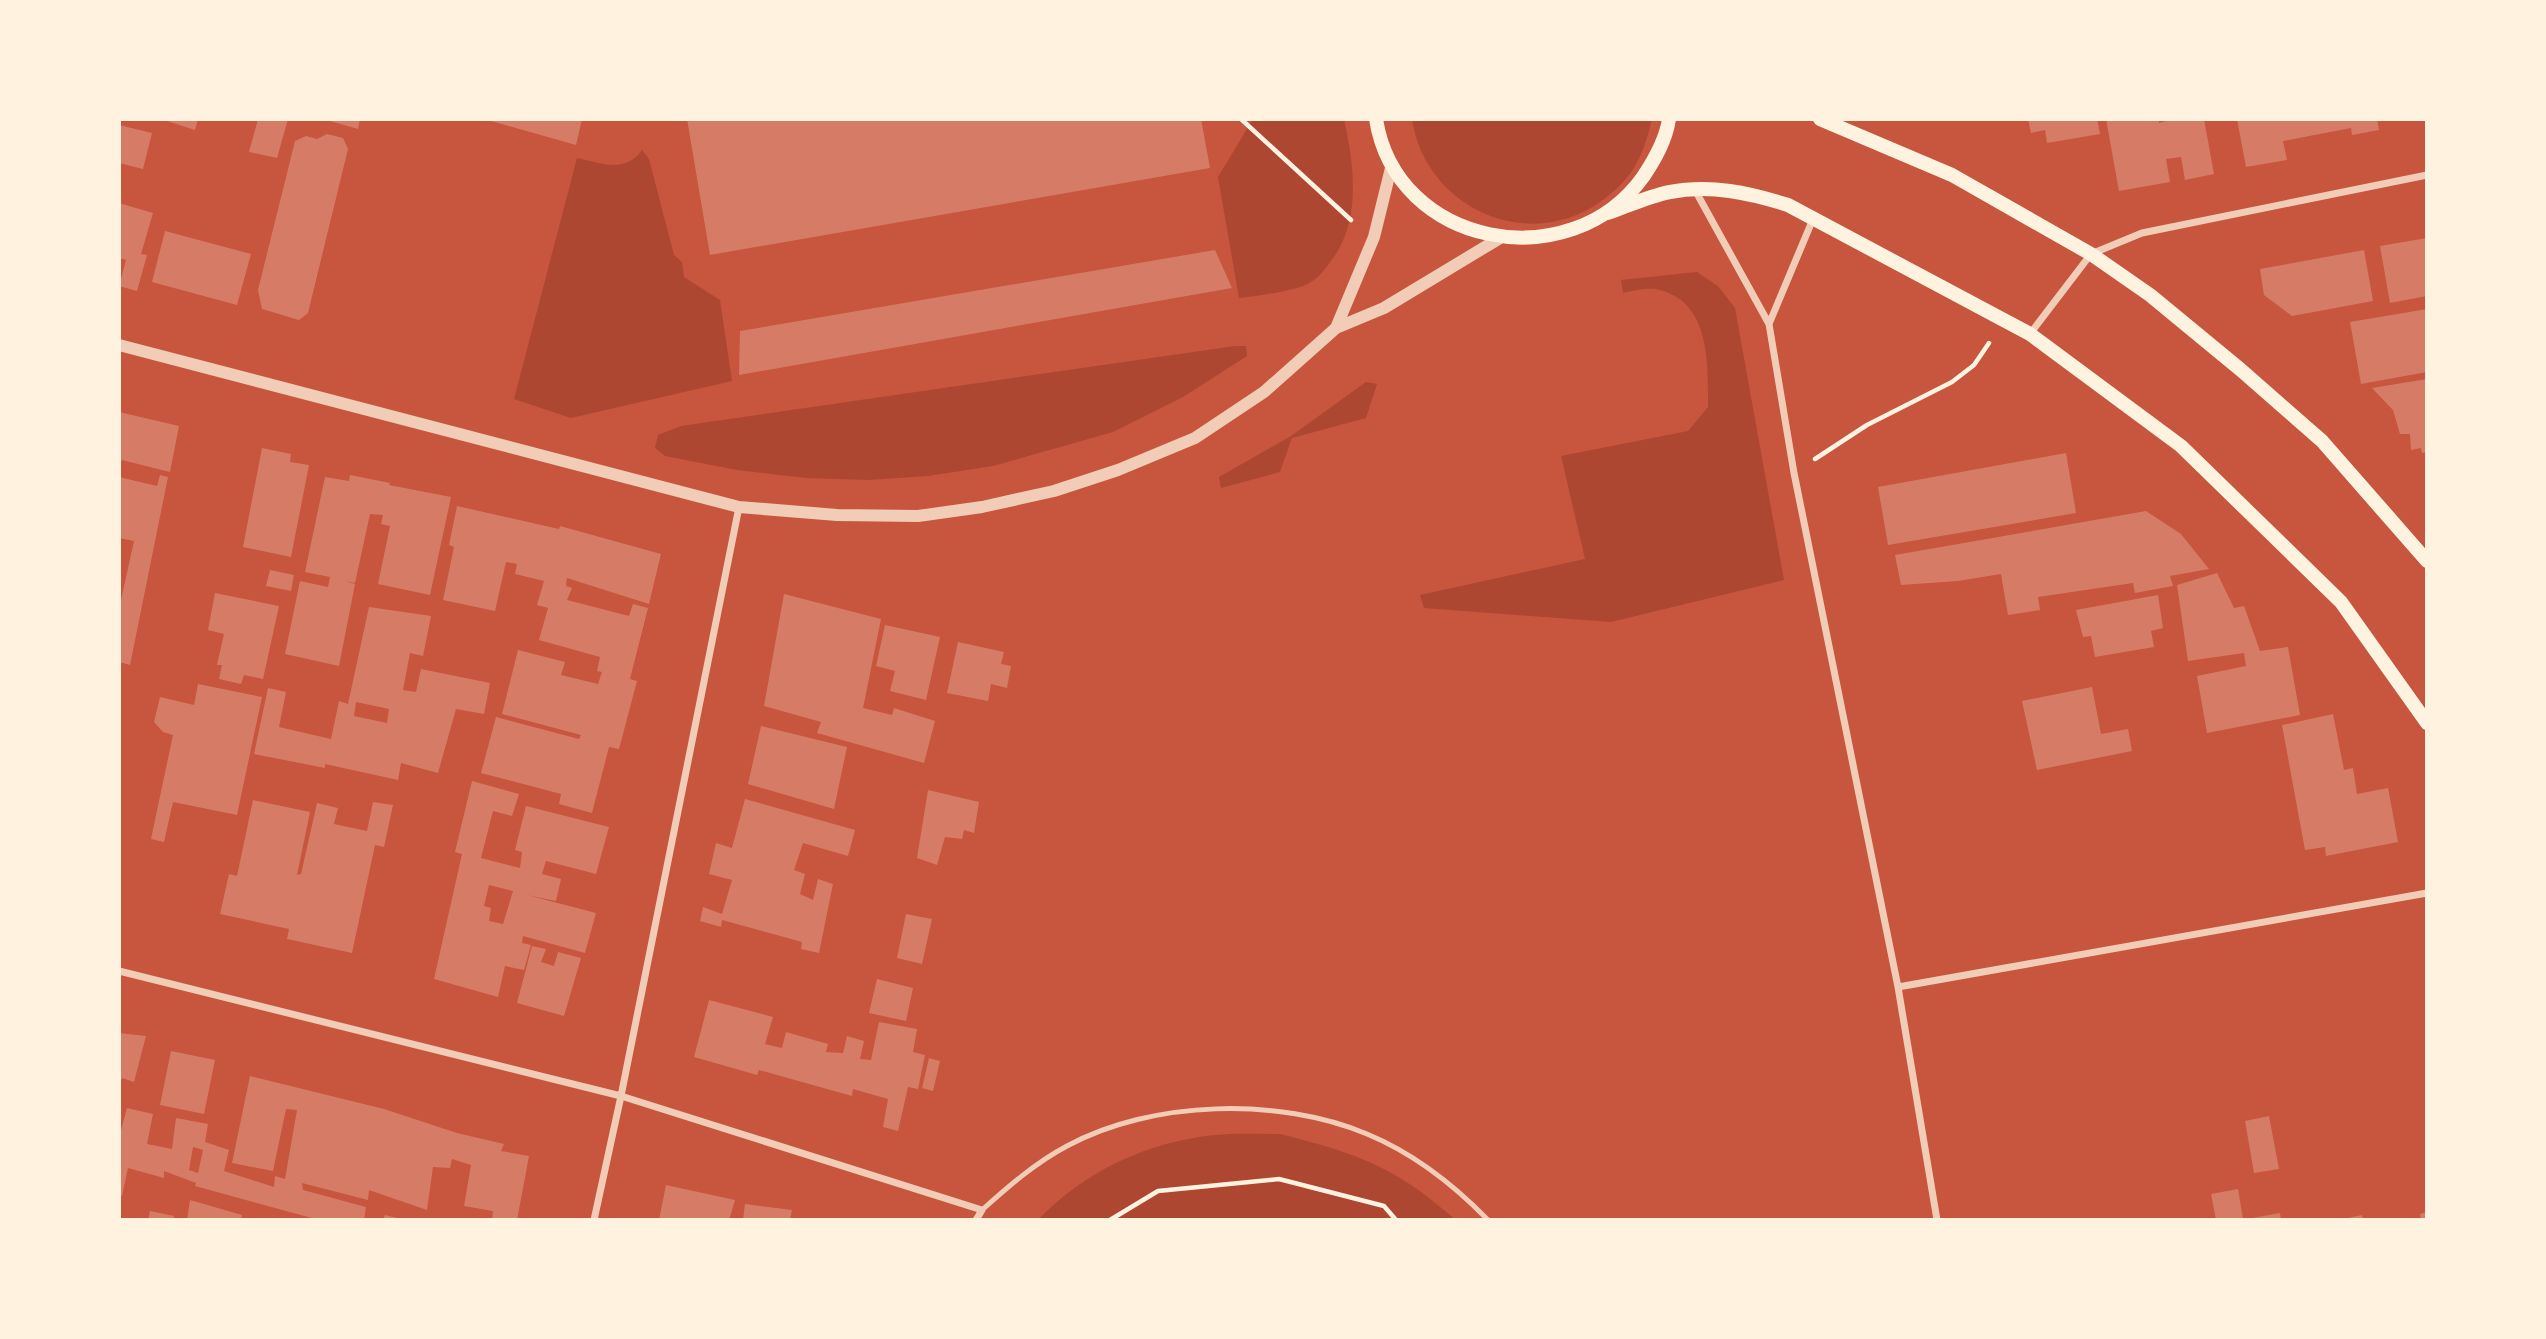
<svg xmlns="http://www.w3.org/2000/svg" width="2546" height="1339" font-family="'Source Sans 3',sans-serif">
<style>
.green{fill:#ae4732}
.building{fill:#d67c66;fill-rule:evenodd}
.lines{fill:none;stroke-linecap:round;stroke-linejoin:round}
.path{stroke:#fff3e0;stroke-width:4.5}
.service{stroke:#f1ccb7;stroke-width:5}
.minor{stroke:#f1ccb7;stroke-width:7}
.tertiary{stroke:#f1ccb7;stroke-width:12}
.secondary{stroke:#fff3e0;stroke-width:14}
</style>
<rect width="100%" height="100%" fill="#c8553d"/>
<path class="green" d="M1253 119H1344C1354 165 1362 221 1331 261 1324 271 1315 282 1303 286 1283 293 1260 295 1239 298L1218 177Z
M1412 119H1652C1648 135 1644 150 1636 164 1629 178 1616 190 1604 199 1530 256 1425 208 1412 119Z
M642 150 649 159 674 255 682 262 684 277 720 300 732 381 571 418 514 399 577 158C601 163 625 174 642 150Z
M1697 272 1718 286 1735 308 1784 580 1611 622 1424 608 1420 595 1585 559 1561 456 1688 431 1708 407C1708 364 1711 299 1655 289 1645 288 1632 291 1623 293L1621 280Z
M1235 346H1246L1247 356 1183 397 1113 432 993 466 928 476 868 480 806 478 737 470 665 456 655 448 658 435 681 426Z
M1366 382 1377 384 1366 418 1292 438 1280 472 1221 488 1219 477 1291 436Z
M1280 1134C1324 1145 1369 1157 1408 1183 1425 1194 1440 1207 1456 1220H1038C1085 1171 1147 1142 1215 1135 1236 1133 1258 1134 1280 1134Z"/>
<path class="building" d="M161 119H198L195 130Z
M258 119H288L277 158 249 152Z
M323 119H360L358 129Z
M484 119H582L576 145Z
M687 119H1201L1210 168 710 255Z
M2028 119H2097L2100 134 2047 143 2045 130 2031 133Z
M2106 119H2159V123L2173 119H2204L2214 174 2185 180 2181 157 2166 159 2170 182 2119 191Z
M2237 119H2377L2379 130 2352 135 2351 128 2283 141 2287 160 2246 167Z
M119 125 152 133 143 169 119 163Z
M327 134 343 138 348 149 308 313 299 320 262 309 258 290 295 141 306 136 317 139Z
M119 203 153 213 141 254 147 255 137 291 119 286 126 260 119 258Z
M165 231 251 254 237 305 152 282Z
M2427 238V296L2390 303 2380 246Z
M1215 250 1232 288 739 375 740 331Z
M2364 250 2373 301 2292 316 2264 295 2260 269Z
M2427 309V372L2361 384 2350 322Z
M2427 379V452L2422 453 2421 448 2411 450 2410 434H2400L2393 410 2372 388Z
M119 412 179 426 170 472 122 460 119 468Z
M262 448 291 454 290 462 309 465 291 557 243 547Z
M2066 453 2076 513 1888 545 1878 487Z
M160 475 168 477 130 665 119 662V609L134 541 119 538V477L157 486Z
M350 475 390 483 389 485 451 497 430 595 378 584 390 526 381 524 383 515 370 514 355 583 346 581 355 584 339 666 285 654 300 581 328 587 330 577 305 572 325 477 349 481Z
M457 506 559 529 560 526 661 554 649 604 567 578 566 586 572 588 567 600 629 616 633 604 648 608 630 679 637 681 619 749 609 747 592 813 559 804 561 794 481 773 496 717 579 739 581 735 502 714 518 650 565 662 561 675 598 684 602 672 597 671 600 657 539 640 548 608 537 605 544 581 515 574 517 564 506 562 495 611 443 600 454 547 449 545Z
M2146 511 2181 534 2209 569 2170 576 2173 586 2135 593 2133 583 2038 597 2040 610 2008 615 2001 574 1958 581 1901 585 1895 555Z
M270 570 294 575 291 591 266 586Z
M2217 573 2234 608 2244 606 2260 651 2288 647 2300 715 2207 733 2197 676 2246 666 2244 653 2188 661 2177 585Z
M215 593 279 606 263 679 244 675 241 684 219 679 222 665H217L224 634 208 630Z
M784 594 881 619 863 708 892 715 894 708 935 721 924 763 817 733 821 722 764 706Z
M2158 595 2163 628 2151 631 2154 647 2095 657 2091 636 2083 637 2076 610Z
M369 607 431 616 423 656 410 653 403 690 416 692 421 669 490 683 484 714 456 709 438 773 401 763 398 780 325 764V768L254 754 268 688 286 692 279 727 331 739 339 701 348 704ZM356 702 389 709 387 723 354 716Z
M885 625 940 637 926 700 890 691 895 671 876 666Z
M958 642 1004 652 1001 664 1011 666 1007 688 991 684 988 701 947 693Z
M198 684 262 697 237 815 173 802 164 842 151 839 173 735 163 732 154 722 160 697 194 705Z
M2092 687 2101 734 2128 729 2132 751 2037 770 2022 701Z
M2333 714 2344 770 2353 768 2357 794 2388 788 2398 842 2326 856 2325 847 2305 850 2282 725Z
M761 726 847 747 834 809 748 784Z
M472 781 519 794 512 816 493 811 481 858 520 868 522 852 515 850 526 806 609 827 596 874 546 861 542 874 561 879 556 901 527 895 596 913 585 953 523 936 522 943 531 945 524 970 505 966 498 997 434 979 462 854 455 852ZM489 885 513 891 503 924 489 921 491 908 484 906Z
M928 790 979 802 974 833 964 830 962 839 945 837 937 865 917 858Z
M745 799 855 830 848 856 803 843 794 870 805 874 800 894 813 900 818 879 833 884 819 953 801 949 802 942 722 920 721 927 700 921 703 907 722 914 732 880 709 874 716 843 732 848Z
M253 800 310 812 297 875 301 874 317 803 338 808 334 824 367 831 373 802 393 805 384 847 375 845 352 953 287 939 289 929 220 914 229 874 237 876Z
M906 914 932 919 922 964 897 958Z
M532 946 546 949 541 962 554 966 558 952 581 958 564 1016 517 1003Z
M877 979 913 988 906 1021 869 1013Z
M709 1000 773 1017 765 1044 782 1048 786 1032 828 1044 826 1052 843 1053 847 1036 864 1041 860 1059 871 1060 879 1022 917 1029 913 1052 925 1055 918 1089 908 1087 898 1131 883 1127 888 1099 853 1089 852 1096 759 1070 757 1075 694 1057Z
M119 1033 146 1036 134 1082 122 1078 120 1085Z
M171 1051 215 1060 204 1114 160 1105Z
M929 1058 940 1061 933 1091 922 1088Z
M250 1076 384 1109 457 1133 504 1144 501 1151 529 1156 517 1220H492L493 1211 464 1206 471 1165 452 1159 450 1168 433 1167 427 1210 369 1190 368 1200 302 1183 303 1190 366 1207 364 1220H319L195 1186 196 1183 164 1171V1178L128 1168 122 1196 119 1195V1138L127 1108 153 1114 147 1144 172 1149 176 1118 208 1124 205 1142 229 1150 224 1171 274 1187 275 1176 285 1179 297 1110 286 1109 273 1171 232 1163ZM193 1147 203 1150 198 1173 189 1170Z
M2269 1116 2279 1169 2254 1173 2245 1121Z
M666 1185 735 1200 729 1220H659Z
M2238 1189 2243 1219 2216 1220 2211 1194Z
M190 1200 242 1215 241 1220H187Z
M745 1204 792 1210 790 1220H743Z
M150 1211 174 1216 173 1220H148Z
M2427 1212V1220H2421L2420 1214Z
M2280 1213 2281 1220H2247V1219Z
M385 1215 401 1219V1220H383Z
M2362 1215 2363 1220H2344V1219Z"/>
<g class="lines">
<path class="path" d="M1241 119 1351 220
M1815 459 1867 425 1952 382 1974 365 1989 343
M1110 1220 1158 1191 1279 1179 1384 1206 1396 1220"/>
<path class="service" d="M982 1210C1009 1186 1035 1163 1067 1146 1152 1100 1279 1097 1367 1134 1413 1153 1454 1185 1488 1220"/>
<path class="minor" d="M1695 190 1769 324 1794 473 1898 987 1937 1220
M1769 324 1813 219
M2030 334 2091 254 2142 233 2427 175
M119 971 621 1096 982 1210 976 1220
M1898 987 2427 893
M594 1220 621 1096 739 507"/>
<path class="tertiary" d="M1336 328 1374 237 1392 164
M119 345 739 507 837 515 918 516 982 507 1054 491 1118 470 1195 438 1264 392 1336 328 1384 308 1500 238"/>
<path class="secondary" d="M1376 119C1396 247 1570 279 1643 177 1655 159 1666 140 1669 119
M1820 119 1952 175 2091 254 2150 295 2241 370 2322 441 2427 561
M1608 213C1628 206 1649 196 1670 192 1710 184 1750 193 1788 205L2030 334 2181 446 2341 602 2427 723"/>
</g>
<rect width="2546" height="1339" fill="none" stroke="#fff3e0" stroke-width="242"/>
</svg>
